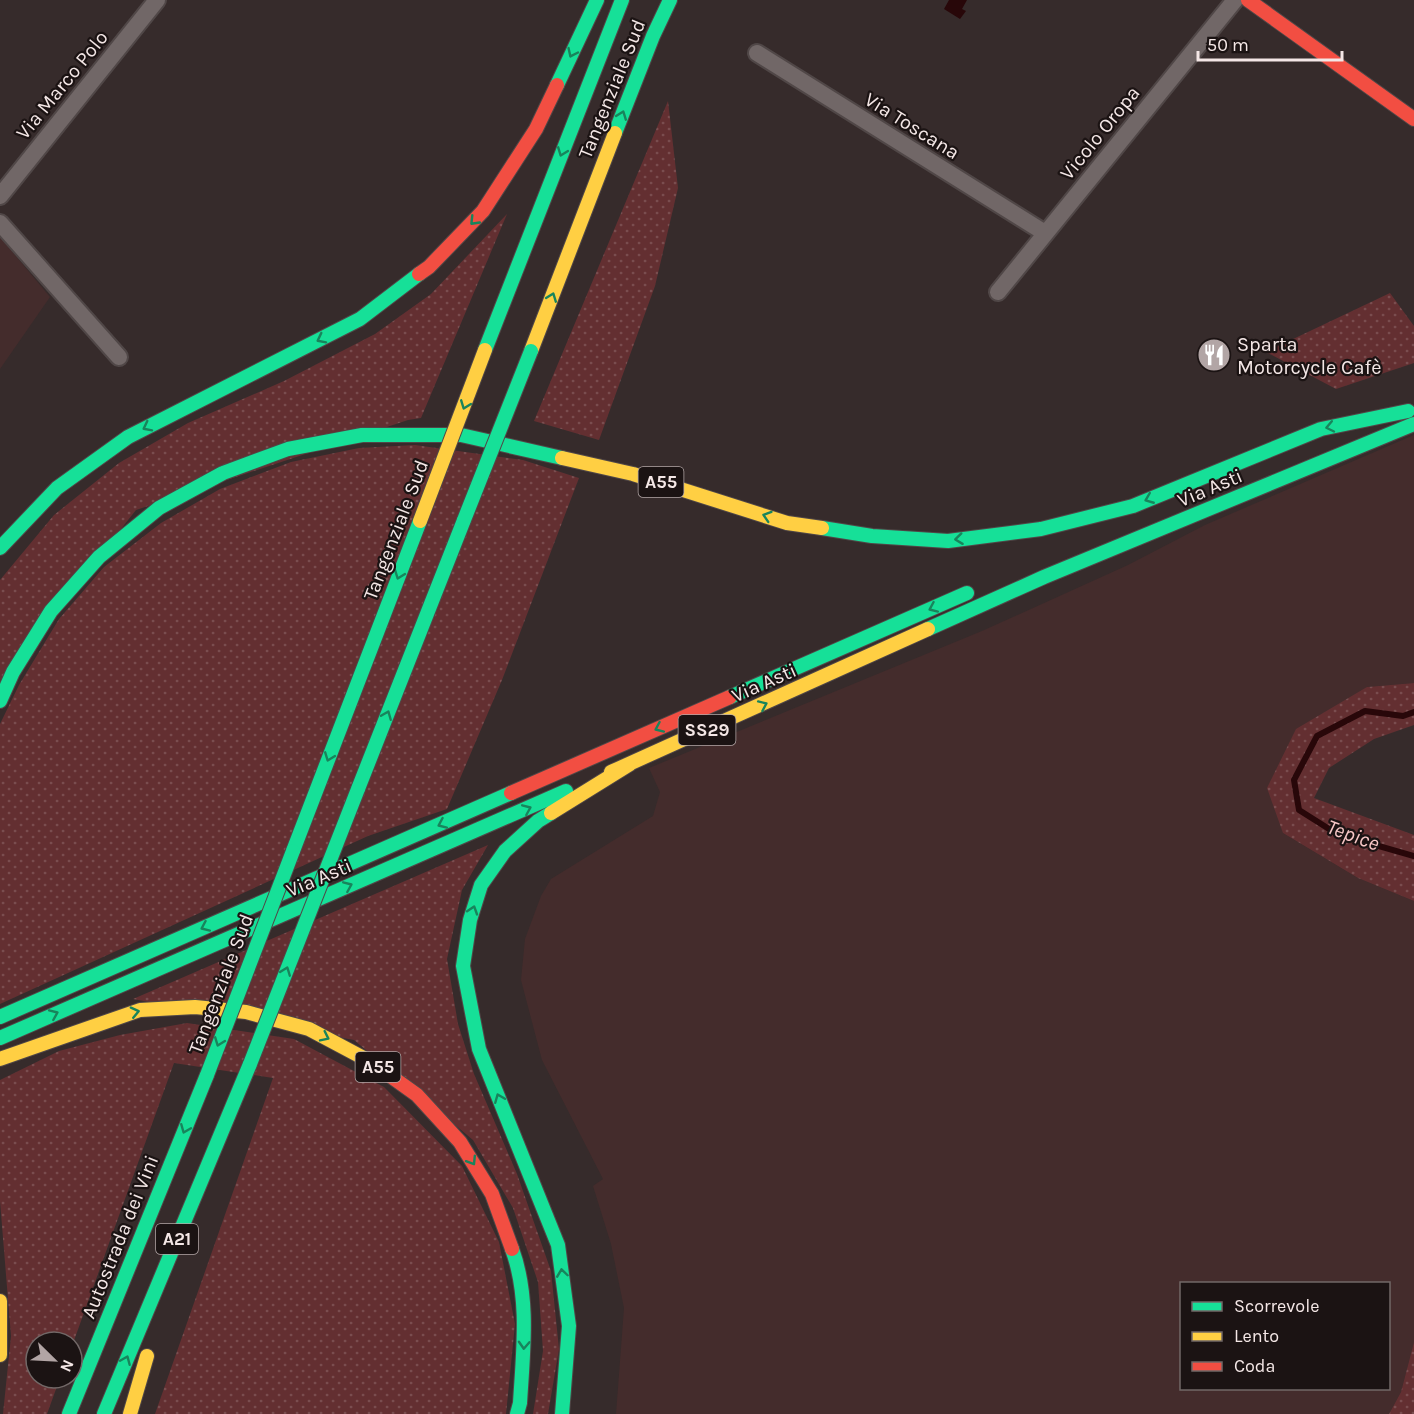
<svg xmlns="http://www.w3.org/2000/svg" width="1414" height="1414" font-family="Karla,sans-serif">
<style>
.built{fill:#442c2c;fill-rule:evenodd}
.grass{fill:url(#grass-dots)}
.water{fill:#280709}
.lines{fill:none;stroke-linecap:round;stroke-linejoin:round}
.stream{stroke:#280709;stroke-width:6}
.street-casing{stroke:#504747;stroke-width:20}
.fast-casing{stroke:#504747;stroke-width:16}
.slow-casing{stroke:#504747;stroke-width:16}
.jam-casing{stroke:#504747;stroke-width:16}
.street{stroke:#716767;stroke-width:16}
.fast{stroke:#16e098;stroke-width:14}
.slow{stroke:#ffcf43;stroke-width:14}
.jam{stroke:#f24e42;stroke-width:14}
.fast-bridge-casing{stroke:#504747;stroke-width:16;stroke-linecap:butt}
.slow-bridge-casing{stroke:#504747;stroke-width:16;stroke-linecap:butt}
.fast-bridge{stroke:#16e098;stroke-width:14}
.slow-bridge{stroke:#ffcf43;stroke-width:14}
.oneway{stroke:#18845c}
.labels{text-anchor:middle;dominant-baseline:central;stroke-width:4.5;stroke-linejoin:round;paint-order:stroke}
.shield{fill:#1b1313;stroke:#b3a7a7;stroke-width:1.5}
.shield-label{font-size:18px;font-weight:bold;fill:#f4e7e6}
.street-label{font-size:20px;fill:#f4e7e6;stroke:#1b1313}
.poi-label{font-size:20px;fill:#f4e7e6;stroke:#1b1313;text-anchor:start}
.water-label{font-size:21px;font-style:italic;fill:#f7c7c6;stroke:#1b1313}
</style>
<defs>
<pattern id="grass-dots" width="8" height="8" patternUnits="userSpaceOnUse" patternTransform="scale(1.5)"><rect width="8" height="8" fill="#632f31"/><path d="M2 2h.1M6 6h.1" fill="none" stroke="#7a4d4f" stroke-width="1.8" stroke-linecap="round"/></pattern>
</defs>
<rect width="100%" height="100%" fill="#362b2b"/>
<path class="built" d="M0 237 50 297 0 369Z
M1414 435V683L1367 687 1283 833 1358 878 1414 901V1342L1401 1392 1389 1414H616L624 1308 611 1244 593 1186 603 1179 542 1060 521 980 525 939 541 896 551 879 653 816 660 792 649 768 982 631 1128 565 1205 525ZM1182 1284H1388V1388H1182Z"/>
<path class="grass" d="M668 101 678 188 655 286 599 440 534 421Z
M507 214 421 418 408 420 136 510 0 681V580L54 515 119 463 188 423 284 381 375 334 431 294Z
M1390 293 1414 326V363L1336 389 1266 352Z
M415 445 523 460 579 478 502 680 447 809 368 836 0 1004V724L19 685 59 619 104 567 161 523 220 489 291 462 359 448Z
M1414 683V725L1374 739 1329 768 1314 798 1414 835V901L1358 878 1283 833 1267 788 1296 729 1367 687Z
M488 845 462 890 447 959 458 1024 474 1074 517 1174 551 1271 559 1349 548 1414H533L543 1351 538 1282 513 1208 473 1140 354 1040 133 999Z
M187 1023 294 1039 384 1087 462 1166 499 1242 515 1324 506 1414H155L273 1078 174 1063 72 1346V1342H36V1378H60L47 1414H3L11 1336 0 1201V1080L59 1051 120 1035Z
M1414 1342V1414H1389L1401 1392Z"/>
<path class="water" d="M949 0H967L962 9 966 11 960 19 944 9Z"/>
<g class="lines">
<path class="stream" d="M1414 712 1403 716 1365 711 1317 736 1294 780 1299 810 1337 834 1414 856"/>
<g class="street-casing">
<path id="street" d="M757 53 1045 233
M0 196 157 0
M0 223 119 357
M998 292 1235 0"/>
</g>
<g class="fast-casing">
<path id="fast" d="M557 85 597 0
M615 133 653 36 670 0
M485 350 622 0
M822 528 872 536 948 541 1041 529 1133 506 1321 429 1408 411
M0 548 57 488 128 437 360 319 419 274
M928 629 1044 577 1414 424
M730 697 967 593
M0 701 13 672 51 611 99 557 159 508 223 473 288 449 362 435H461L562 458
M358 789 464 520
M551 813 538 821 505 851 481 885 470 920 463 966 479 1049 558 1245 569 1326 562 1414
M293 851 420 521
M0 1017 511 793
M0 1038 566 791
M512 1249C530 1298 523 1352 520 1403L517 1414
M69 1414 207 1075
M104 1414 250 1064"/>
</g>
<g class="slow-casing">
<path id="slow" d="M531 351 615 133
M562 458 633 474 787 523 822 528
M611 772 928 629
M551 813 630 764
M0 1059 140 1010 195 1007 246 1012 309 1029 371 1062
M0 1301V1355
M130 1414 147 1356"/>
</g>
<g class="jam-casing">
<path id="jam" d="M1248 0 1414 119
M419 274 429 267 483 211 536 129 557 85
M511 793 730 697
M371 1062 417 1095 460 1142 492 1194 512 1249"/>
</g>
<use href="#street" class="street"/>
<use href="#fast" class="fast"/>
<use href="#slow" class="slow"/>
<use href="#jam" class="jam"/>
<g class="fast-bridge-casing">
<path id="fast-bridge" d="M464 520 531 351
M250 1064 358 789
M207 1075 293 851"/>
</g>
<g class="slow-bridge-casing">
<path id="slow-bridge" d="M420 521 485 350"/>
</g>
<use href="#fast-bridge" class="fast-bridge"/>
<use href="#slow-bridge" class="slow-bridge"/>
</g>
<defs><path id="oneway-chevron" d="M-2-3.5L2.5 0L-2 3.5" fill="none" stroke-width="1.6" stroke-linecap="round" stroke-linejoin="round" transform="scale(1.5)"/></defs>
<g class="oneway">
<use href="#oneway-chevron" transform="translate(572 53) rotate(115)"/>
<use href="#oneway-chevron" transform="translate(622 115) rotate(-69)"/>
<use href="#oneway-chevron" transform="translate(562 152) rotate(111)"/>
<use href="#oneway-chevron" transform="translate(474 221) rotate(134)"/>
<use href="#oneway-chevron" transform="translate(552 297) rotate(-69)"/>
<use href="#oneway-chevron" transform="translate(321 339) rotate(153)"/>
<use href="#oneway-chevron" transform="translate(465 405) rotate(111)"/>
<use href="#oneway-chevron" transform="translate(147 427) rotate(153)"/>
<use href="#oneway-chevron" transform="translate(1330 427) rotate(168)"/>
<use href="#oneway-chevron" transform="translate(1149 499) rotate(158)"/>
<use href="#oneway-chevron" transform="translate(767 516) rotate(-162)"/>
<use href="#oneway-chevron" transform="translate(959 539) rotate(173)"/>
<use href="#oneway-chevron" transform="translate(399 575) rotate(111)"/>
<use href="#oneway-chevron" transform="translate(933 608) rotate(156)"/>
<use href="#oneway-chevron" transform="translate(763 705) rotate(-24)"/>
<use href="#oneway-chevron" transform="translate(387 715) rotate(-68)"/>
<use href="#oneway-chevron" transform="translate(659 728) rotate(156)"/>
<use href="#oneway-chevron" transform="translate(329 757) rotate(111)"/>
<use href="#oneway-chevron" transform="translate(527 809) rotate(-23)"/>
<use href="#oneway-chevron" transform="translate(442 824) rotate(156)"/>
<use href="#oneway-chevron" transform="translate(348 886) rotate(-23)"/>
<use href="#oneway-chevron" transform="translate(473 910) rotate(-72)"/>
<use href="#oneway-chevron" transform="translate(205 927) rotate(156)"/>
<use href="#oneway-chevron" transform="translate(286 971) rotate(-69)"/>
<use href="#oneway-chevron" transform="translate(135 1012) rotate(-13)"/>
<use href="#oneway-chevron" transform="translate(54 1014) rotate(-23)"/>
<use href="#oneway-chevron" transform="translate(325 1037) rotate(26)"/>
<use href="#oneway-chevron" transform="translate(219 1042) rotate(111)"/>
<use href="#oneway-chevron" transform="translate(499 1098) rotate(-112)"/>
<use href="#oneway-chevron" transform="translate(185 1129) rotate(112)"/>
<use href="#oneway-chevron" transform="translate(472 1161) rotate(58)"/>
<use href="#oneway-chevron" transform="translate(562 1273) rotate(-98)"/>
<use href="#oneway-chevron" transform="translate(524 1345) rotate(93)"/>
<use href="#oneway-chevron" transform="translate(126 1360) rotate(-67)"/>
</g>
<defs>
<g id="restaurant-disc" transform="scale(1.725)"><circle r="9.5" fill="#b2a5a5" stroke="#1b1313"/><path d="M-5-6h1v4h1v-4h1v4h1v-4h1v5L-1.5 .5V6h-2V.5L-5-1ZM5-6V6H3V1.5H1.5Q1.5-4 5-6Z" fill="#fff"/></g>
</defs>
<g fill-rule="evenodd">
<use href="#restaurant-disc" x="1214" y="355"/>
</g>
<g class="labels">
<g class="shield">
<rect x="638.5" y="467" width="45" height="30" rx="4.5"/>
<rect x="678.5" y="715" width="57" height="30" rx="4.5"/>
<rect x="355.5" y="1052" width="45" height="30" rx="4.5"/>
<rect x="156" y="1224" width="42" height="30" rx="4.5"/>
</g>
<g class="shield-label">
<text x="661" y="482">A55</text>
<text x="707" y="730">SS29</text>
<text x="378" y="1067">A55</text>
<text x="177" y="1239">A21</text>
</g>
<g class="street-label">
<text transform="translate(62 85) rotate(-51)">Via Marco Polo</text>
<text transform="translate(612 89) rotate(-68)">Tangenziale Sud</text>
<text transform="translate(912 126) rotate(32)">Via Toscana</text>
<text transform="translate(1100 133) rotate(-51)">Vicolo Oropa</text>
<text transform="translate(1210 488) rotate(-23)">Via Asti</text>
<text transform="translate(396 530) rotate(-69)">Tangenziale Sud</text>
<text transform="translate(764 683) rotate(-24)">Via Asti</text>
<text transform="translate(319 878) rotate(-23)">Via Asti</text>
<text transform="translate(221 984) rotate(-69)">Tangenziale Sud</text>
<text transform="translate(120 1237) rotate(-68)">Autostrada dei Vini</text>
</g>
<g class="poi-label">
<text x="1237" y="344">Sparta<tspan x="1237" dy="23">Motorcycle Cafè</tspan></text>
</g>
<g class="water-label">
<text transform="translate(1353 835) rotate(20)">Tepice</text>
</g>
</g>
<rect x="1180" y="1282" width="210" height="108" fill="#1b1313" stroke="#726867" stroke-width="1.5"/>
<rect x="1192" y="1302" width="30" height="9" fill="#16e098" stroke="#726867" stroke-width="1.5"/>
<text x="1234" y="1312" font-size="18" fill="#f4e7e6">Scorrevole</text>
<rect x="1192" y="1332" width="30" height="9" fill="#ffcf43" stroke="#726867" stroke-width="1.5"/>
<text x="1234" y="1342" font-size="18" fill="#f4e7e6">Lento</text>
<rect x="1192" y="1362" width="30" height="9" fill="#f24e42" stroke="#726867" stroke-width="1.5"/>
<text x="1234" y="1372" font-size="18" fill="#f4e7e6">Coda</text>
<g transform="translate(54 1360) rotate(114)"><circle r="28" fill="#1b1313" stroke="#726867" stroke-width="1.5"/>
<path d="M0-4.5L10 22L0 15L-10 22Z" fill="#b2a5a5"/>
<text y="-9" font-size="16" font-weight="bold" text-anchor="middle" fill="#f4e7e6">N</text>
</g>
<path d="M1198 51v9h144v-9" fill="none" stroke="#f4e7e6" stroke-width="3"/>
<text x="1207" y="51" font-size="18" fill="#f4e7e6" stroke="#1b1313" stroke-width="4.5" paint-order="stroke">50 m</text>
</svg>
